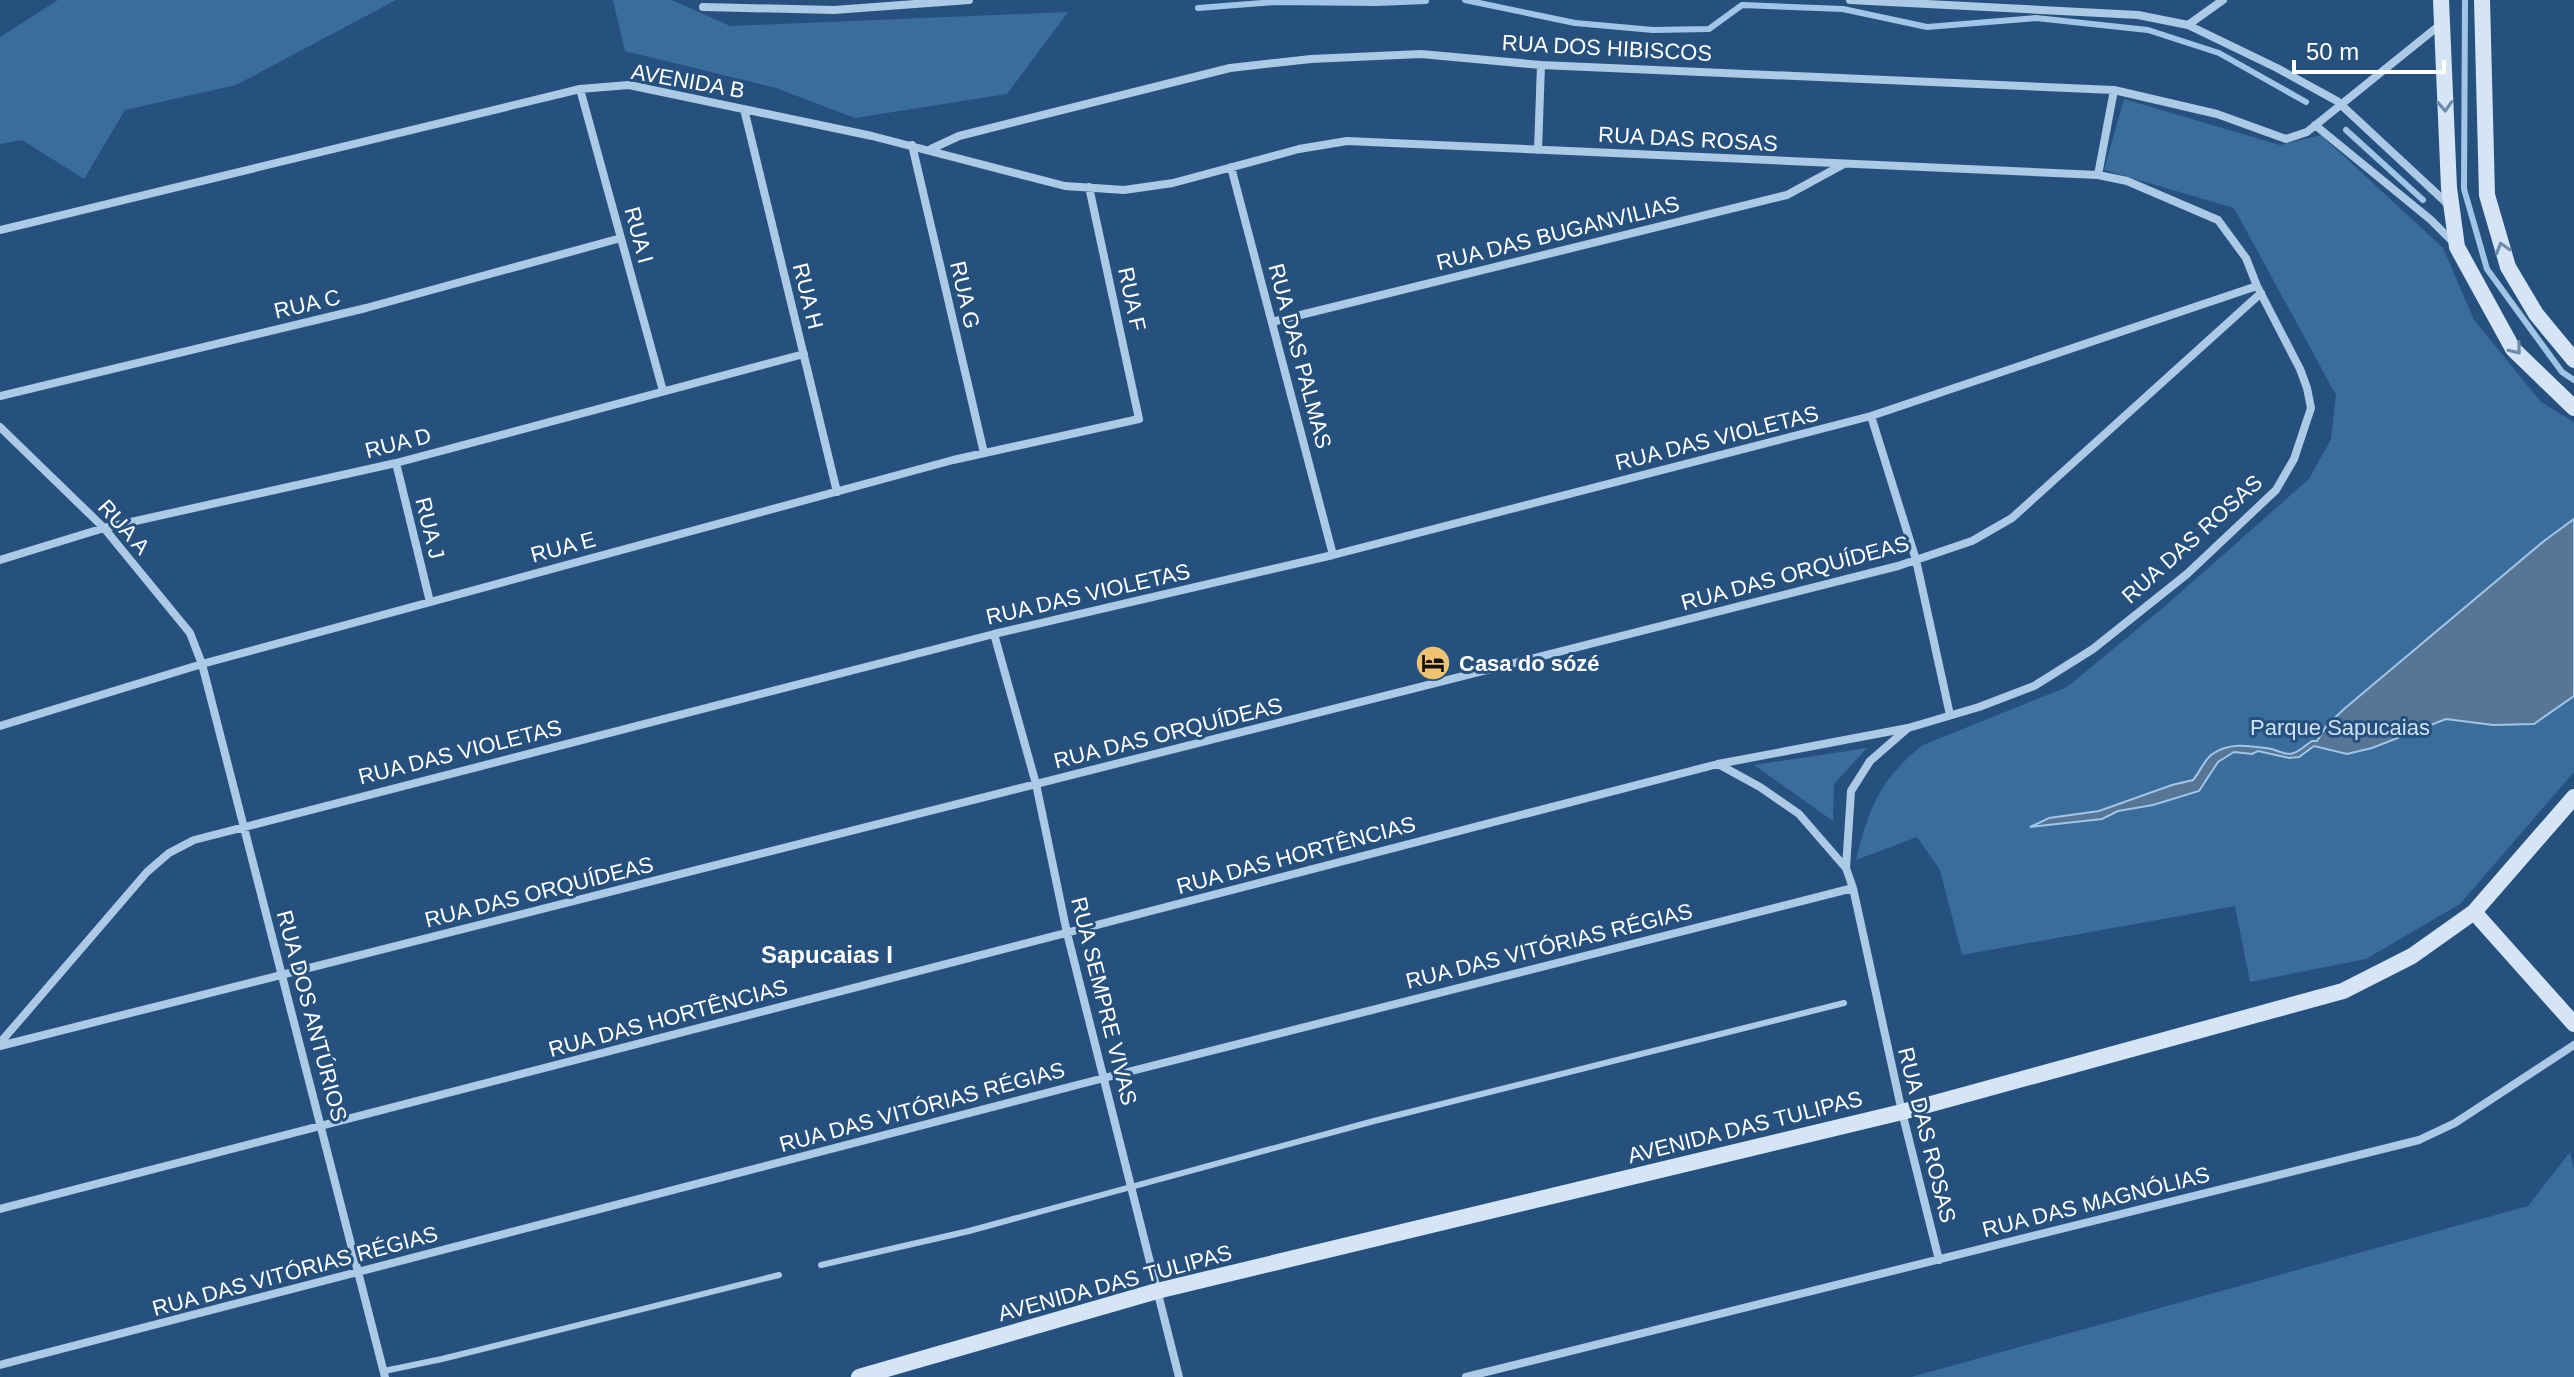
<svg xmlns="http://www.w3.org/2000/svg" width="2574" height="1377" font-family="Helvetica,sans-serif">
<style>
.green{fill:#3a6c9c}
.water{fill:#577696;stroke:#a0c5e6;stroke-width:2}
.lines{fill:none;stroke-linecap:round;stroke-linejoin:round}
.stream{stroke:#a0c5e6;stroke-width:6}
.lane{stroke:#acc9e5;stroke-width:6}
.street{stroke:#acc9e5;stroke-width:8}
.secondary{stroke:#d5e5f5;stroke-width:16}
.oneway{stroke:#6c8cae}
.labels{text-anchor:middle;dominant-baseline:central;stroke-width:6;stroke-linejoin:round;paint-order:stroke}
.street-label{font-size:22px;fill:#fff;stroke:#26517e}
.poi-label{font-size:22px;font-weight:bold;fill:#fff;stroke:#26517e;text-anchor:start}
.park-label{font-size:22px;fill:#cfe2f4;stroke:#26517e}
.neighbourhood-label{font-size:24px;font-weight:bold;fill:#fff;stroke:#26517e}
</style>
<rect width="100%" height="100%" fill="#26517e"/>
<path class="green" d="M58 0H396L236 85 125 110 84 179 22 140 0 144V37Z
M613 0H672L730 26 1068 12 1007 94 855 118 776 88 625 51Z
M2124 99 2280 145 2321 135 2443 248 2474 320 2541 402 2574 422V772L2460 904 2366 959 2250 982 2235 906 1962 955 1940 870 1917 837 1856 860C1869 808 1880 779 1923 745L2067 687 2164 607 2309 479 2331 439 2336 395 2234 208 2104 170Z
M1867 748 1834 784 1833 821 1754 765Z
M2570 1152 2574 1169V1377H1911L2528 1206Z"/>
<path class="water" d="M2574 519V696L2534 724 2493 725 2446 719 2372 748 2347 754 2314 746 2299 757 2289 758 2258 751 2252 754 2234 752 2218 762 2199 791 2153 805 2118 811 2102 819 2030 827 2049 818 2099 811 2172 785 2193 780C2200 772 2203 762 2211 755 2229 741 2252 746 2272 749 2277 751 2285 754 2290 754 2299 753 2305 745 2312 741H2317L2327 725 2344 709 2544 541Z"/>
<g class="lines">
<path class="stream" d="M1465 0 1575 23 1653 30 1709 29 1742 5 1843 9 1927 27 2036 18 2148 30 2219 53 2306 102
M2465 0 2464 189 2487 269 2562 372 2574 380
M1198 8 1275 2 1377 3 1426 1
M2346 130 2423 200"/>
<path class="lane" d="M821 1265 969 1231 1374 1121 1844 1003
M384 1371 442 1359 779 1275"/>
<path class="street" d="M1850 0 2138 15 2188 25 2277 68 2337 101 2451 207
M703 7 834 10 969 0
M2188 25 2223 0
M580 89 663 391
M744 109 837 492
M2315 125 2431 220 2454 243
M912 145 984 453
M931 149 959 136 1230 68 1311 59 1421 54 1541 65 2114 90 2217 114 2286 139 2307 132 2441 24
M1538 150 1541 65
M1231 167 1333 555
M2098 175 2114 90
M0 230 580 89 629 85 872 136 1065 186 1124 190 1173 183 1299 149 1347 141 2098 175 2127 181 2218 220 2246 258 2257 286 2300 369 2307 388 2311 408 2294 459 2276 490 2187 574 2093 649 2034 686 1979 707 1908 728 1870 761 1851 791 1846 868 1853 888 1902 1112 1939 1260
M1272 322 1787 195 1844 164
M0 396 366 308 621 238
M1871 416 1916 560 1950 715
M0 427 104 528 190 633 202 664 385 1377
M396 463 430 602
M0 560 104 528 396 463 804 354
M994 634 1036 784 1067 933 1179 1377
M0 726 202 664 953 460 1139 419 1089 187
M1718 764 1760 787 1799 814 1845 867
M0 1043 147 872 169 853 194 840 994 634 1333 555 1871 416 2257 286
M0 1046 1898 566 1972 541 2012 518 2261 293
M0 1209 1718 764 1908 728
M0 1365 1104 1078 1853 888
M1466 1377 2419 1140 2455 1123 2574 1045"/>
<path class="secondary" d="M2441 0 2449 188 2457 247 2513 349 2574 408
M2482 0 2487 195 2508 267 2536 314 2574 360
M2474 912 2574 1024
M859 1377 1157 1291 1902 1112 2343 991 2412 956 2474 912 2574 797"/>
</g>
<defs><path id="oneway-chevron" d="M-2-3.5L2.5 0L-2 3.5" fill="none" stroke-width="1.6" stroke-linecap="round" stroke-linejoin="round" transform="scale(2)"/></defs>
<g class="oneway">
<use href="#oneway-chevron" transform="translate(2445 106) rotate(87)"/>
<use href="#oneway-chevron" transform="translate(2502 248) rotate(-107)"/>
<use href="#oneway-chevron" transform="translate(2516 349) rotate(51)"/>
</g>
<defs>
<g id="hotel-disc" transform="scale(1.8)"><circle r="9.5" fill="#eec371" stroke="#26517e"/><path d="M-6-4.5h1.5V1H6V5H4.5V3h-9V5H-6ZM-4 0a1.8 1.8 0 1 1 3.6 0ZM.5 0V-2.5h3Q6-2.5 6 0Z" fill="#111"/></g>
</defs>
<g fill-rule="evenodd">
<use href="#hotel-disc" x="1433" y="663"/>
</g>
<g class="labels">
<g class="street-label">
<text transform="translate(1607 48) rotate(3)">RUA DOS HIBISCOS</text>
<text transform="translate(688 81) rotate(10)">AVENIDA B</text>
<text transform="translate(1688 139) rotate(3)">RUA DAS ROSAS</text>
<text transform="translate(1558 233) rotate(-14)">RUA DAS BUGANVILIAS</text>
<text transform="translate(639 235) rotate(75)">RUA I</text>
<text transform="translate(965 295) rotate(77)">RUA G</text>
<text transform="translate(808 296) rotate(76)">RUA H</text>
<text transform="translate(1132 299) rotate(78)">RUA F</text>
<text transform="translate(307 304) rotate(-13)">RUA C</text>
<text transform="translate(1300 356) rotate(75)">RUA DAS PALMAS</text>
<text transform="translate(1717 438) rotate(-14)">RUA DAS VIOLETAS</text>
<text transform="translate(398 443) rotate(-14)">RUA D</text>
<text transform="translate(124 527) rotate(48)">RUA A</text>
<text transform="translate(430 528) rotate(76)">RUA J</text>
<text transform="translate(2192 539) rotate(-42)">RUA DAS ROSAS</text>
<text transform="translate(563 547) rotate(-15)">RUA E</text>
<text transform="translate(1795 573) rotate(-15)">RUA DAS ORQUÍDEAS</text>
<text transform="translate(1088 594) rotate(-13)">RUA DAS VIOLETAS</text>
<text transform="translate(1168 733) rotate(-14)">RUA DAS ORQUÍDEAS</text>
<text transform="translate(460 752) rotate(-14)">RUA DAS VIOLETAS</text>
<text transform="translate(1296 855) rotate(-15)">RUA DAS HORTÊNCIAS</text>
<text transform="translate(539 892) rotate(-14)">RUA DAS ORQUÍDEAS</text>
<text transform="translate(1549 946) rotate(-14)">RUA DAS VITÓRIAS RÉGIAS</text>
<text transform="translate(1104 1001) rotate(76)">RUA SEMPRE VIVAS</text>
<text transform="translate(312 1016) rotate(75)">RUA DOS ANTÚRIOS</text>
<text transform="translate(668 1018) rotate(-15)">RUA DAS HORTÊNCIAS</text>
<text transform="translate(922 1107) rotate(-15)">RUA DAS VITÓRIAS RÉGIAS</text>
<text transform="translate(1745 1127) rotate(-14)">AVENIDA DAS TULIPAS</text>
<text transform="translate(1927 1135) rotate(76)">RUA DAS ROSAS</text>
<text transform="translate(2096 1202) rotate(-14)">RUA DAS MAGNÓLIAS</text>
<text transform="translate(295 1271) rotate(-15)">RUA DAS VITÓRIAS RÉGIAS</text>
<text transform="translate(1115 1283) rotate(-15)">AVENIDA DAS TULIPAS</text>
</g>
<g class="poi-label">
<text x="1459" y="663">Casa do sózé</text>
</g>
<g class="park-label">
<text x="2340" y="727">Parque Sapucaias</text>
</g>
<g class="neighbourhood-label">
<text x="827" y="954">Sapucaias I</text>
</g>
</g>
<path d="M2294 60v12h150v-12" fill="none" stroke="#ffffff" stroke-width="4"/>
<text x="2306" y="60" font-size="24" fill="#ffffff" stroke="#26517e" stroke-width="6" paint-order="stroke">50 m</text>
</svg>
